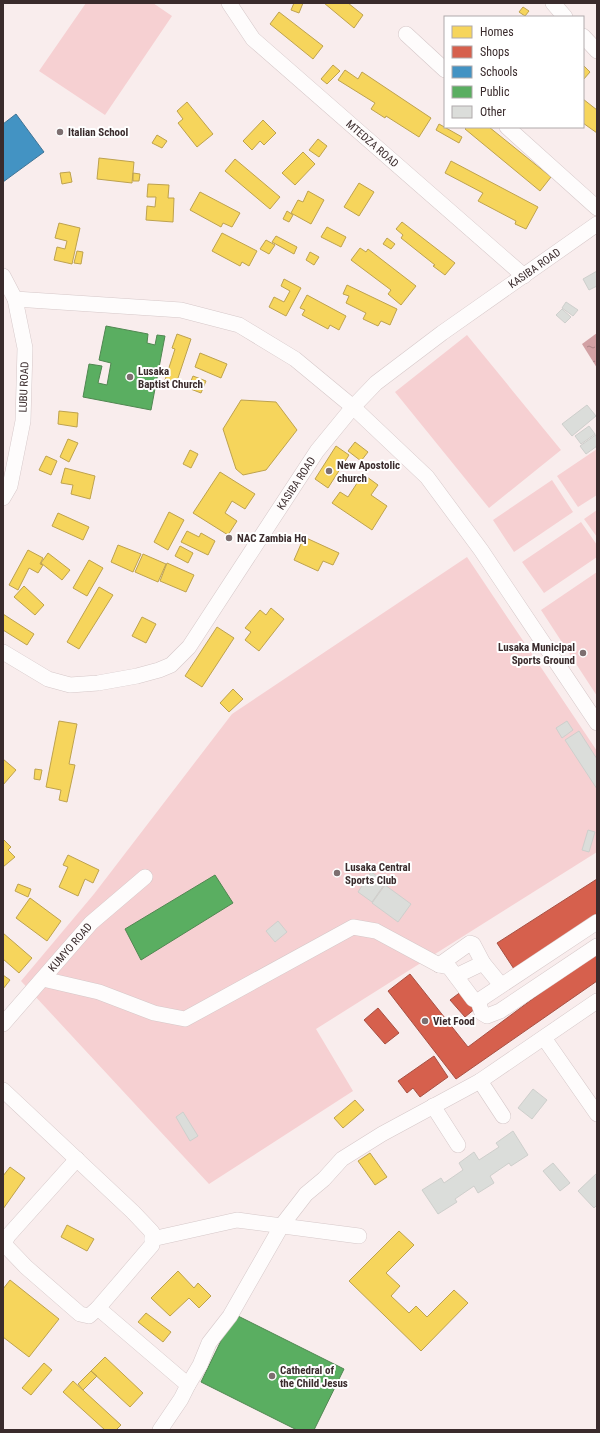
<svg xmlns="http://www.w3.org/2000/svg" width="600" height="1433" font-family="'Roboto Condensed',sans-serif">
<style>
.garden{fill:#f6d0d2}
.water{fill:url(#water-ripples)}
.homes{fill:#f6d55c;stroke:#bea24e}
.shops{fill:#d6604d;stroke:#a75043}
.schools{fill:#4393c3;stroke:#407496}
.public{fill:#5aae61;stroke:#508751}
.building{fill:#dbddda;stroke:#cecfcc}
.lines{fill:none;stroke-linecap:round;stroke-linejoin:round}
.minor-casing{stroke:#d6c8c9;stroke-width:16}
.minor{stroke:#fefcfc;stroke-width:15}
.poi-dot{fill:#7d6f70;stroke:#fff;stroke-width:1.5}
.labels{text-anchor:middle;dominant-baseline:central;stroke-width:4;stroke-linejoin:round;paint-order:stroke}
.poi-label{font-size:11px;font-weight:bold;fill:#3a2b2c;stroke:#fff;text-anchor:start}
.street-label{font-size:11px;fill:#3a2b2c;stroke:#fff}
</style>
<defs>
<pattern id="water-ripples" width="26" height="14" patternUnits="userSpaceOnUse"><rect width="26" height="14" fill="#d2a1a4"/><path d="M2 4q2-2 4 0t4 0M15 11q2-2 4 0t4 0" fill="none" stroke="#ab8386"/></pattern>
</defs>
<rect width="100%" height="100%" fill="#f9eded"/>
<path class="garden" d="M86 3H153L172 16 105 115 39 71Z
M467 335 561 450 489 508 395 392Z
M597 449V495L578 507 557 476Z
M552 480 573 512 514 552 493 520Z
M597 510V537L584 519Z
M581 522 597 545V557L544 593 522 562Z
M467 557 597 751V852L316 1029 353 1091 209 1184 21 981 94 894 232 714Z
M597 572V696L541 610Z"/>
<path class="water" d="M597 333V368L582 344Z"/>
<path class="homes" d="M294 3H303L299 13 291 10Z
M324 3H348L363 15 354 28Z
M523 7 529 11 525 16 519 12Z
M279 12 323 46 313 59 270 24Z
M333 65 340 71 327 84 321 79Z
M583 65 590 72 583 80Z
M345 70 358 79 362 72 431 118 419 137 386 116 385 118 371 109 375 103 338 80Z
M583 99 597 110V133L583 123Z
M187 102 213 134 197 147 178 123 183 119 177 111Z
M263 120 276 133 264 145 260 141 252 150 243 141Z
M439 124 462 137 459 143 436 130Z
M467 127H489L551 177 540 191 465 129Z
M157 135 167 141 162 148 152 143Z
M318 139 327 146 319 157 309 150Z
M303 152 315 164 295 185 282 173Z
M99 158 134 162 132 183 97 179Z
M235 159 280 197 270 209 225 171Z
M451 161 538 207 526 229 515 224 516 221 478 201 483 193 445 173Z
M70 172 72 182 62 184 60 173Z
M133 173 140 174 139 181H133Z
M359 183 374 192 359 216 344 207Z
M148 184 169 185 168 198H174L173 222 146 220 147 206 155 207 156 197H147Z
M308 191 324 200 311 224 291 213 298 200 303 202Z
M200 192 240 213 232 227 223 223 221 227 190 210Z
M287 211 293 215 289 222 283 219Z
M402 222 455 263 445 275 433 266 435 265 401 238 403 235 396 229Z
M59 223 80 228 72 264 54 260 57 247 65 249 67 241 55 238Z
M327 227 346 237 341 247 321 237Z
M222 233 257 251 249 266 242 262 240 266 212 251Z
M276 236 297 247 294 254 272 242Z
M387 238 395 244 391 249 383 244Z
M266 240 275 245 269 254 260 249Z
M360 248 366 252 368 249 416 286 401 305 388 294 391 290 351 260Z
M77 251 83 252 81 264 74 263Z
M310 252 319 257 314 265 306 260Z
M284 279 301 288 286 316 269 307 274 297 284 302 290 291 281 286Z
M347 285 397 309 390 325 381 321 378 326 363 319 366 313 346 303 349 296 343 294Z
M307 295 346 316 339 330 330 325 328 329 302 315 305 310 300 308Z
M177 334 191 339 176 384 165 380 175 349 172 348Z
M200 353 227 364 221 378 195 367Z
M193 376 206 381 201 393 188 388Z
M241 400 276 402 297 430 266 470 243 475 236 469 223 429Z
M59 411 78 413 77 427 58 424Z
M68 439 78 443 69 462 60 457Z
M355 442 368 452 361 461 348 451Z
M336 446 349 455 328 488 315 479Z
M190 450 198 454 191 468 183 464Z
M46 456 57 461 51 475 39 470Z
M65 468 95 476 90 499 71 494 73 485 61 483Z
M220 472 255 494 245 509 232 501 225 513 237 521 228 535 193 513Z
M363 474 378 485 371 495 387 506 372 530 332 503 340 492 348 497Z
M169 512 184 520 168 550 154 542Z
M58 513 89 527 83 540 52 526Z
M187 531 199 537 201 533 215 541 208 555 181 542Z
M304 537 339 553 333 565 323 561 318 571 294 560Z
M118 545 141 554 133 572 111 562Z
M180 546 193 553 188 563 175 556Z
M28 550 43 558 40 564 43 565 38 573 29 568 18 590 9 585Z
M48 553 70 570 62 580 41 563Z
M143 554 166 564 158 582 135 572Z
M89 560 103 568 87 596 73 588Z
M167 563 194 575 186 592 160 581Z
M24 586 44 605 35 615 14 597Z
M99 587 113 595 79 649 67 642Z
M271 608 284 619 259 651 245 640 251 632 245 628 260 610 266 615Z
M3 614 34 634 27 645 3 630Z
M142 617 156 624 146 643 132 636Z
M217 627 234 638 202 687 185 676Z
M233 689 243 699 229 712 220 703Z
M59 721 77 724 69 764 75 765 67 802 59 800 61 790 46 787Z
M3 759 16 770 3 785Z
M35 769 42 770 40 780 34 779Z
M3 839 11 847 8 850 15 857 3 867Z
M68 855 99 870 93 883 85 879 78 896 59 887 68 867 63 865Z
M18 884 31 889 28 897 15 891Z
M30 898 61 921 47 941 16 918Z
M3 933 32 958 19 973 3 959Z
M3 975 10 980 3 989Z
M355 1100 364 1110 343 1128 334 1118Z
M370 1153 387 1177 375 1185 358 1161Z
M10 1167 25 1178 3 1209V1176Z
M67 1225 94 1239 87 1251 61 1237Z
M399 1231 414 1245 386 1273 400 1286 391 1296 409 1313 416 1306 427 1317 454 1290 468 1303 421 1351 349 1281Z
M178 1271 194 1288 198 1283 211 1296 199 1308 189 1298 170 1316 151 1298Z
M10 1280 59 1319 29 1357 3 1337V1289Z
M146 1313 171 1332 163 1342 138 1322Z
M105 1357 143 1393 130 1407 91 1371Z
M44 1363 52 1370 31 1395 22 1388Z
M91 1371 97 1376 83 1390 78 1384Z
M73 1381 121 1425 116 1430H105L63 1392Z"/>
<path class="shops" d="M597 879V916L514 969 497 943Z
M597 951V981L456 1079 388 991 410 974 468 1047Z
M462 991 476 1008 465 1017 450 1000Z
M378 1008 399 1033 385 1044 364 1020Z
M434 1056 448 1077 420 1097 413 1088 407 1093 398 1081Z"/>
<path class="schools" d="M16 114 44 152 3 182V124Z"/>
<path class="public" d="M106 326 148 334 147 343 155 345 157 335 165 336 151 410 83 397 89 364 102 366 98 383 107 385 111 363 99 360Z
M215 875 233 903 141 960 125 929Z
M234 1314 344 1369 314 1430H297L201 1382Z"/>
<path class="building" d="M597 271V286L589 290 583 279Z
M566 302 578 310 573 316 562 308Z
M562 309 571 317 565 323 556 315Z
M587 405 596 416 572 436 562 424Z
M589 426 595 434 581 444 575 436Z
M597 434V446L586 454 580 446Z
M567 721 573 730 562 738 556 728Z
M579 731 597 759V789L565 740Z
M588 830 595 832 589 852 582 850Z
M371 872 386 882 372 902 358 892Z
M385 885 411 904 398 922 372 903Z
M278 921 287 932 275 942 266 931Z
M533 1089 547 1100 532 1119 518 1108Z
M183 1112 198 1136 190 1141 176 1117Z
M513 1131 528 1155 511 1166 509 1163 490 1176 494 1183 478 1193 474 1186 455 1199 457 1202 438 1214 422 1190 441 1178 444 1183 463 1170 459 1163 474 1152 479 1160 499 1147 496 1143Z
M553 1163 570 1183 560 1191 543 1171Z
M597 1173V1205L594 1208 578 1191Z"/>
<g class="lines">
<g class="minor-casing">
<g id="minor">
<path id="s1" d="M229 3 253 39 524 276"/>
<path d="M553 3 565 17"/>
<path d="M406 34 445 70"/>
<path d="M583 36 597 51"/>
<path d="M507 127 597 208"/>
<path d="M3 276 15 299 25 348 23 421 10 486 3 498"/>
<path d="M15 299 181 310 239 325 295 359 353 407 427 477 481 550 597 723"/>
<path id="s2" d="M3 652 48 679 70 685 98 683 137 676 159 670 171 665 189 647 317 451 353 407 376 383 442 333 597 224"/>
<path d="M597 922 478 1001 482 1013 487 1016 500 1011 597 946"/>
<path d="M439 965 470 943 473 944 483 963"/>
<path d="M456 976 483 963 501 985"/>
<path d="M43 979 99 992 154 1013 185 1019 353 927 376 931 439 965 449 967 473 999 478 1001"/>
<path id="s3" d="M3 1024 91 923 145 877"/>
<path d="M544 1038 597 1114"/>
<path d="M3 1090 133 1212 152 1232V1245L98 1308 188 1385 181 1399 160 1430"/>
<path d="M433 1106 458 1145"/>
<path d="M503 1116 480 1081 597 1001"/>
<path d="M77 1159 8 1236 4 1244 26 1267 80 1314 89 1316 98 1308"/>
<path d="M152 1239 237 1220 359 1236"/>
<path d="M188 1385 200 1365 209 1343 230 1316 282 1225 306 1194 324 1179 342 1159 382 1134 480 1081"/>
</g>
</g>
<use href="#minor" class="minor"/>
</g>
<g class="poi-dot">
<circle cx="60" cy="132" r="4"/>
<circle cx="130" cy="377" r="4"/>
<circle cx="329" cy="471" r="4"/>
<circle cx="229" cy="538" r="4"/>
<circle cx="583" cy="653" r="4"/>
<circle cx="337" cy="873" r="4"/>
<circle cx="425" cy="1021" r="4"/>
<circle cx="272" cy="1376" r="4"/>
</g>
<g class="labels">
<g class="poi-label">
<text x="68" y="132">Italian School</text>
<text x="138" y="371">Lusaka<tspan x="138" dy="13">Baptist Church</tspan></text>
<text x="337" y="465">New Apostolic<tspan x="337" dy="13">church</tspan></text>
<text x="237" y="538">NAC Zambia Hq</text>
<text x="575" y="647" text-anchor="end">Lusaka Municipal<tspan x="575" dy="13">Sports Ground</tspan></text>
<text x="345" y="867">Lusaka Central<tspan x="345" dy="13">Sports Club</tspan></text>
<text x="433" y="1021">Viet Food</text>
<text x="280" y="1370">Cathedral of<tspan x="280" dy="13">the Child Jesus</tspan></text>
</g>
<g class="street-label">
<text stroke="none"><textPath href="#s1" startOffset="202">MTEDZA ROAD</textPath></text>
<text stroke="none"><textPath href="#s2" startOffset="724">KASIBA ROAD</textPath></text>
<text transform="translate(24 387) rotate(-88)">LUBU ROAD</text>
<text stroke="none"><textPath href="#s2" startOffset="400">KASIBA ROAD</textPath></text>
<text stroke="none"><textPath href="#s3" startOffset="102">KUMYO ROAD</textPath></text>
</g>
</g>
<rect width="600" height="1433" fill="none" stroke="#3a2b2c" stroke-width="8"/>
<rect x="444" y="16" width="140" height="112" fill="#ffffff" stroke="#b0aaab"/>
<rect x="452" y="26" width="20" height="12" fill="#f6d55c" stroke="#b0aaab"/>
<text x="480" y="36" font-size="12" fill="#3a2b2c">Homes</text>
<rect x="452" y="46" width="20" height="12" fill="#d6604d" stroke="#b0aaab"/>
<text x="480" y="56" font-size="12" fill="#3a2b2c">Shops</text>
<rect x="452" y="66" width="20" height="12" fill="#4393c3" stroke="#b0aaab"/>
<text x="480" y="76" font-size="12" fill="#3a2b2c">Schools</text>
<rect x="452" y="86" width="20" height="12" fill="#5aae61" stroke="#b0aaab"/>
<text x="480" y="96" font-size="12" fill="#3a2b2c">Public</text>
<rect x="452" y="106" width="20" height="12" fill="#dbddda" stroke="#b0aaab"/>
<text x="480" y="116" font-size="12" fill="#3a2b2c">Other</text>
</svg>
